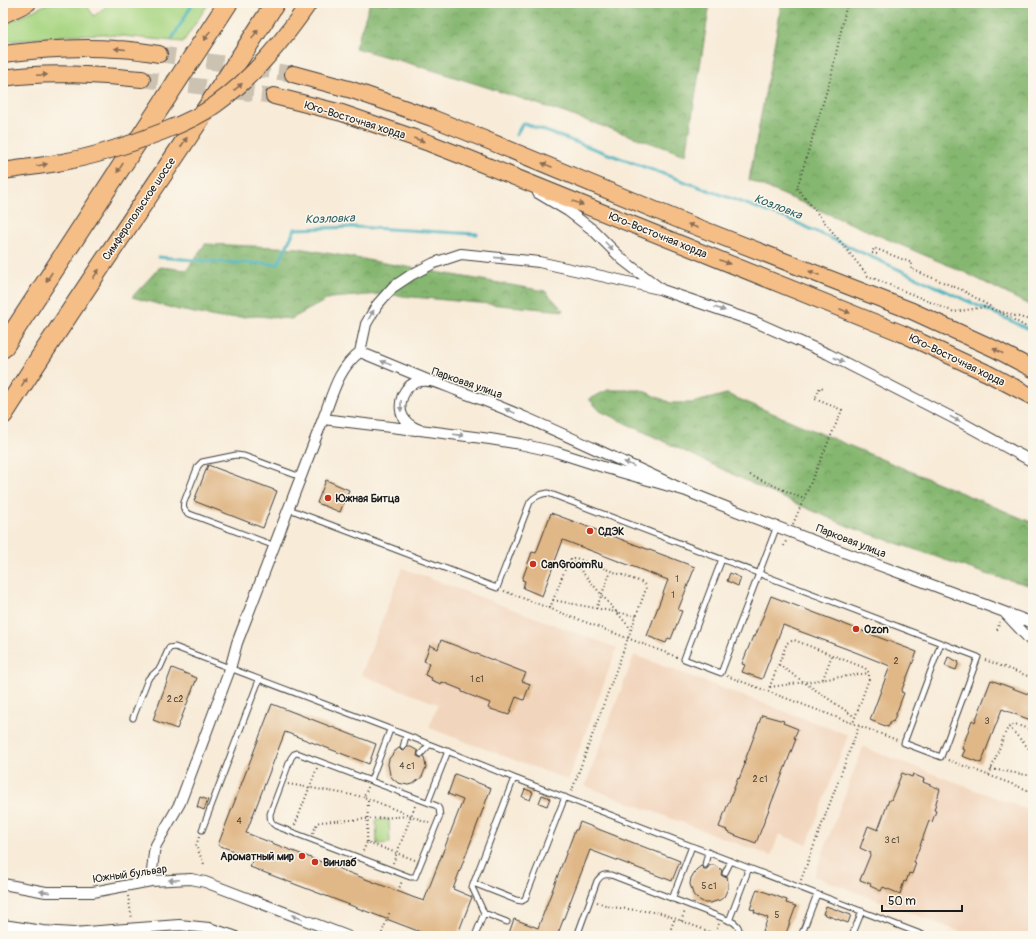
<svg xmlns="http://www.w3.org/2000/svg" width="1036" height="939" font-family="Pangolin,sans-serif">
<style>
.built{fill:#f2d5bd}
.grass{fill:#a9d683;stroke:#627950}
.forest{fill:url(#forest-crowns);stroke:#516a46}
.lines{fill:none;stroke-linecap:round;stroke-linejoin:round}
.stream{stroke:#44b2bf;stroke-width:3}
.building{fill:#e0b787}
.primary-tunnel{stroke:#ccc2b2;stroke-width:16;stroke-dasharray:16 8;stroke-linecap:butt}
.service-casing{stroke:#3d3b38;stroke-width:7}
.minor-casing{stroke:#3d3b38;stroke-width:12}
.primary-casing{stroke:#3d3b38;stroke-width:18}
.motorway-casing{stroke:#3d3b38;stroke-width:21}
.path{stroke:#3d3b38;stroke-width:2;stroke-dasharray:1 3;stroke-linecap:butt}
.service{stroke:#fff;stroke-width:5}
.minor{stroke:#fff;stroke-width:10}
.primary{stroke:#f6be87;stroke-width:16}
.motorway{stroke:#f6be87;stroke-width:19}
.primary-bridge-casing{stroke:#3d3b38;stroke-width:18;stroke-linecap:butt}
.primary-bridge{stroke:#f6be87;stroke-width:16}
.oneway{fill:#896d52}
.oneway2{fill:#999}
.poi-dot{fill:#c8321e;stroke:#fbf7ec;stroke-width:1.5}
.labels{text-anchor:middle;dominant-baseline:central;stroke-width:3;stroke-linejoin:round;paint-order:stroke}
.number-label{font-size:9px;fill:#4d4337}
.street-label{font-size:11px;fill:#1c1c1c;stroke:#fbf7ec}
.poi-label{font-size:11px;font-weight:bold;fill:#1c1c1c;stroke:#fbf7ec;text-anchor:start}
.water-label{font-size:12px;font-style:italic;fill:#2e6065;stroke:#fbf7ec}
</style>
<defs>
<pattern id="forest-crowns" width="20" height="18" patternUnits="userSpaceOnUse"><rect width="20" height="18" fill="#86b771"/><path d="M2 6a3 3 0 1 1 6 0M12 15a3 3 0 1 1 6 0" fill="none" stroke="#6d945c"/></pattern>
</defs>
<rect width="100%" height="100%" fill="#fbf7ec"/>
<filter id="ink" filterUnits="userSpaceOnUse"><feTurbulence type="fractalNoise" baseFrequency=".025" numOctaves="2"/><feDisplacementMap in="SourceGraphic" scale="8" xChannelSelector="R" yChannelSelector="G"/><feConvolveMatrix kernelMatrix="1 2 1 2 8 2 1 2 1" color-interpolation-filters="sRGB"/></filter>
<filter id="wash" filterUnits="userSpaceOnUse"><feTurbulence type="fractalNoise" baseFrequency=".012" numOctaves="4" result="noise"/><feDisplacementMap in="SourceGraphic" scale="16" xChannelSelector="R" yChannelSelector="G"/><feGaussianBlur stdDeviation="0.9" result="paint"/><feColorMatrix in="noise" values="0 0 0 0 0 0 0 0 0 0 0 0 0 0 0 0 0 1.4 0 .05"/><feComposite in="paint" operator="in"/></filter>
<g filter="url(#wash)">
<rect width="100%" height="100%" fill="#f8ebd8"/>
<path class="built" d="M402 568 617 648 568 780 429 728 438 704 361 675Z
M634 655 848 735 807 845 779 834 771 856 585 786Z
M863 747 1033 812V936H971L814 876Z"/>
<path class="grass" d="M49 3H85L94 16 109 4V3H209L183 42 103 34 70 35 3 42V25Z
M389 819 390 843 377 844 376 820Z"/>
<path class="forest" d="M370 3H710L686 155C576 117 467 78 355 48Z
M782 3H1033V307L964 272 749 180Z
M205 244 298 248 545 291 564 311 381 294 330 298 291 319 258 316 221 318 179 310 132 297 160 267 187 270Z
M608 390H641L671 403H692L727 394 1033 523V586L986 574 850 527 770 492 600 411 589 399Z"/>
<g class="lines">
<path class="stream" d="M172 39 193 3
M516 135 523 123 793 221 1033 331
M158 257 219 262 278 264 295 229 354 227 477 234"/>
</g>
<g id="blocks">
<path class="building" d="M208 465 277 491 263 528 194 501Z
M326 480 349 490 340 512 317 503Z
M551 513 695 567 678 610 682 611 671 639 668 638 666 643 647 636 668 580 563 540 542 596 523 588 525 581 522 580 532 552 536 553Z
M730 573 741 578 738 586 727 581Z
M771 596 917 652 901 692 904 693 893 722 891 721 888 727 870 720 890 666 855 652 783 625 762 679 742 672 745 665 742 664 753 636 755 637Z
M441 640 526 673 522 681 530 684 524 700 516 697 509 715 488 708 490 703 462 692V690L442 682 441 684 431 680 432 678 425 675 429 663 424 661 430 645 438 649Z
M948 657 959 662 956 670 945 666Z
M172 668 197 678 177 729 153 720Z
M991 680 1033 696V721L1002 709 981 763 962 756 965 750 962 749 972 720 975 722Z
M272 704 376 744 369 764 285 732 246 833 415 898 424 901 463 800 448 794 455 774 491 788 453 889 472 897 457 936H431L250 867 253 858 218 845Z
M762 715 784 721 783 723 798 729 794 738 796 739 756 843 734 835 726 831 727 830 719 827 738 778 739 779 745 764 744 763Z
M407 747H411L418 751 417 756 421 758 424 757 426 767 422 777 413 784 408 785 398 783 393 779 390 775 388 764 389 759 395 751 399 748 402 751H404Z
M902 773 912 777 913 774 924 779 923 782 940 789 934 810 936 811 932 822 929 821 914 862 916 863 912 874 909 873 906 882 904 881 900 894 883 887 881 891 870 886 871 884 860 880 871 853 860 848 868 826 878 830 889 800H891Z
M525 789 533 792 530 800 522 797Z
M542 795 550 798 547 806 539 803Z
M200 797 208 800 204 810 197 807Z
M580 822 680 861 672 881 590 850 557 936H508L514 919 538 928 575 830H577Z
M710 865H714L722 870 721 875 724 877 727 876 728 883V888L724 897 720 900 710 903H705L696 898 693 894 690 884 691 878 696 870 701 866 704 869H707Z
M757 889 787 900 786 903 796 906 785 936H761L768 918 754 912 755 910 750 909Z
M826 906 851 915 848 923 823 914Z"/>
</g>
</g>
<g filter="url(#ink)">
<use href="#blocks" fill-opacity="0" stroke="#3d3b38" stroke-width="1"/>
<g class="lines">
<path class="primary-tunnel" d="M159 54 293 74
M142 79 274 96"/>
<g class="service-casing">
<path id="service" d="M289 509 497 588 530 502C535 496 540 494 548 493L941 643 978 657 941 757 904 743 941 643
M275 546 187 513C183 509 183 507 184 502L198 466 202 462 236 455 244 456 301 477
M722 559 684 659 721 673 777 526
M133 718 148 679 160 668 169 648 175 647C288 691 402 732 514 778L926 936
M403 747 406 736
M297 753 437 806 439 809 440 816 415 877H410L276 826C271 823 270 820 270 814L291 758 294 754Z
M421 754 429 745
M371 780 390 730
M428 802 448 751
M202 830 259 680
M705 865 708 852
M725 873 731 861
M473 883 516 900 522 901 525 899 565 797
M672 899 692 846
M484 913 507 922
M729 921 749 868
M475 936 484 913 472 887 514 778
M577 936 597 881C601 875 604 874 611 875L733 922C739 926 740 929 738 936
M801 936 817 894
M852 936 862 911"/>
</g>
<g class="minor-casing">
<path id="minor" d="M538 193 568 211 593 230 623 260 662 290 753 321 828 354 957 420 1033 462
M360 352 428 380
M323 419C332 396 338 368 360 352L366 324 377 305 393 287 411 275 434 263 461 254 539 262 659 289
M690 492 603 467 556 452 520 444 490 439 420 430C415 428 409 426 405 420 395 407 403 383 421 381 433 379 446 386 456 390 515 411 571 438 628 464 649 473 670 484 691 493 804 539 919 579 1033 623
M1005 613 1033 643
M151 881 154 852 156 845 180 803 230 669 237 643 323 419 416 430
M3 884 46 892H93L151 881 191 879 205 882 347 936
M3 925 43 931 73 933 179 925 209 928 234 936"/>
</g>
<g class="primary-casing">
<path id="primary" d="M3 15 28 3
M3 54C41 49 78 46 116 49 131 49 145 52 159 54
M293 74 352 90 432 118 484 139 684 222 912 311 995 349 1033 369
M3 78C49 71 96 75 142 79
M274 96 342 113 429 143 470 159 901 333 987 373 1033 397"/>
</g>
<g class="motorway-casing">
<path id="motorway" d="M3 348 228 3
M3 415C91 276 188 142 275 3"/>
</g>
<path class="path" d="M847 3 831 77 797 188 868 276 954 312 985 307 1033 321
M877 254 872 253 874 248 912 263 911 269 962 290 993 308
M1000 312 1033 331
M750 475 804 499
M793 524 842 410 815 399 820 387 824 388
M784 546 786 541
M571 559 631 629
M504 591 677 657
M553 600 636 616
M550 608 567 564 572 558H576L641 582 645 585 646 589 571 793
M596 609 611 571
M997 630 1000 622
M985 660 1033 678
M779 665 855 717
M727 676 897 740
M823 679 832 655
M770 687 869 673
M768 691 787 643 794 640 865 668 869 673V679L853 723
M1009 727 1033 753
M948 760 1033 792
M991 769 1033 776
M989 775 1006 731 1009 727 1015 724 1033 731
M288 784 364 797
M368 787 364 797 429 823
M295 825 317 768
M313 833 317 823 320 822 411 816
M199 837 196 846 204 864
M367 842 368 799
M363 851 367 842 415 860
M393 863 415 806
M801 880 859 726
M398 891 402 881
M128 896 132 919
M597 902 611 907 661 913 715 934
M681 921 685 911
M382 933 390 911
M668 936 675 918
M714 936 719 924"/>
<use href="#service" class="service"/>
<use href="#minor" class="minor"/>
<use href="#primary" class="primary"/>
<use href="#motorway" class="motorway"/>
<g class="primary-bridge-casing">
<path id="primary-bridge" d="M3 171C37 166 72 162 104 152 124 146 144 139 164 131 182 124 200 116 215 105 253 78 283 41 309 3"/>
</g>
<use href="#primary-bridge" class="primary-bridge"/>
</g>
<defs><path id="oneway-solid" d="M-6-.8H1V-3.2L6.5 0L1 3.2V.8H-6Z"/></defs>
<g class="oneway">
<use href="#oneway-solid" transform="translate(255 34) rotate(-57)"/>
<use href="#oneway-solid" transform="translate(207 36) rotate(123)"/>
<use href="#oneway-solid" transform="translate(120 49) rotate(-175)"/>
<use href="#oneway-solid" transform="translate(42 75) rotate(-2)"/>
<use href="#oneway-solid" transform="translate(238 87) rotate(-40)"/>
<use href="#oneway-solid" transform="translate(419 140) rotate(19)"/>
<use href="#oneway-solid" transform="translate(184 142) rotate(-57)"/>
<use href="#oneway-solid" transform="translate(42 165) rotate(-10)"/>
<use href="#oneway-solid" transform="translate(547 165) rotate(-158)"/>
<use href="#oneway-solid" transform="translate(120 168) rotate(123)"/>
<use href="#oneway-solid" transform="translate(578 203) rotate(22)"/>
<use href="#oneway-solid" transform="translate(693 226) rotate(-159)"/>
<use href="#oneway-solid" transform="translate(725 262) rotate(22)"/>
<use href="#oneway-solid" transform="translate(814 273) rotate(-159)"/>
<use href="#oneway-solid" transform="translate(96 274) rotate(-56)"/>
<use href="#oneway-solid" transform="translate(49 277) rotate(123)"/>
<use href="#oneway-solid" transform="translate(845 311) rotate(22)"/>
<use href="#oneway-solid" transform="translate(998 351) rotate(-153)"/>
<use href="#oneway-solid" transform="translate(24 382) rotate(-59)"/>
</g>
<g class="oneway2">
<use href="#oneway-solid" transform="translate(609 246) rotate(45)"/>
<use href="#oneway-solid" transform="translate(500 258) rotate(6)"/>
<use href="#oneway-solid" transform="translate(720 309) rotate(18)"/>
<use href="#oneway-solid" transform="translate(371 315) rotate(-60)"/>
<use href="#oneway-solid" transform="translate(839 360) rotate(27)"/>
<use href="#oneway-solid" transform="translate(386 363) rotate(-158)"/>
<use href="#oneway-solid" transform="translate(401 406) rotate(91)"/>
<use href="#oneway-solid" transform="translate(510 411) rotate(-158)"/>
<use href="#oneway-solid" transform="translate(955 419) rotate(28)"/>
<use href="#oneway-solid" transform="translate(459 435) rotate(7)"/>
<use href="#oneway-solid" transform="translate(629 464) rotate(-155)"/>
<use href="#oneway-solid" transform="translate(174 880) rotate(178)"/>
<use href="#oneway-solid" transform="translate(45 892) rotate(-174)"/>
<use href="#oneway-solid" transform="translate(297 917) rotate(-159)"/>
</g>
</g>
<g class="poi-dot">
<circle cx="328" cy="498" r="4"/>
<circle cx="590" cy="531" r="4"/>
<circle cx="533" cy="564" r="4"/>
<circle cx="856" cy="629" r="4"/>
<circle cx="302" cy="856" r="4"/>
<circle cx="315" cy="862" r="4"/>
</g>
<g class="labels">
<g class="number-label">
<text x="677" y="579">1</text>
<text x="673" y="595">1</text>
<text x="896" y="661">2</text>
<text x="477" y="679">1 с1</text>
<text x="175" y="699">2 с2</text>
<text x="987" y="721">3</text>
<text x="407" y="766">4 с1</text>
<text x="760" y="779">2 с1</text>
<text x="239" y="821">4</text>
<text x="892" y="840">3 с1</text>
<text x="709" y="886">5 c1</text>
<text x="777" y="915">5</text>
</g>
<g class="street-label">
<text transform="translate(355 120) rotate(17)">Юго-Восточная хорда</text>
<text transform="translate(139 209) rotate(-56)">Симферопольское шоссе</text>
<text transform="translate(658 235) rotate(22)">Юго-Восточная хорда</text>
<text transform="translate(957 360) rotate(26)">Юго-Восточная хорда</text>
<text transform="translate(467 383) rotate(19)">Парковая улица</text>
<text transform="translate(851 541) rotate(21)">Парковая улица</text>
<text transform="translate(130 874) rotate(-8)">Южный бульвар</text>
</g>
<g class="poi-label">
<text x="336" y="498">Южная Битца</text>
<text x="598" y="531">СДЭК</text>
<text x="541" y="564">CanGroomRu</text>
<text x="864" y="629">Ozon</text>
<text x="294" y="856" text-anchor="end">Ароматный мир</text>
<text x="323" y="862">Винлаб</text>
</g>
<g class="water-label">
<text transform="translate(778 207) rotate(21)">Козловка</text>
<text transform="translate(330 219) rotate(-2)">Козловка</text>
</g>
</g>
<rect width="1036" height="939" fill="none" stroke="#fbf7ec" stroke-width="16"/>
<path d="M882 905v6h80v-6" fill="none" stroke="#1c1c1c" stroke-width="2"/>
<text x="888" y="905" font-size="12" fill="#1c1c1c" stroke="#fbf7ec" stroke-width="3" paint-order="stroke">50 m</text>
</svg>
